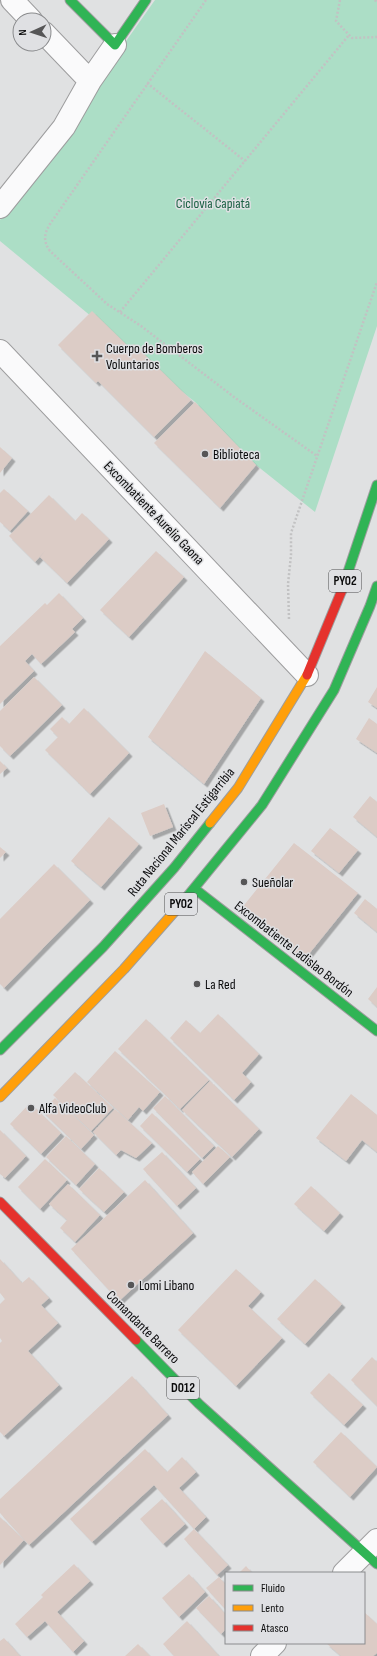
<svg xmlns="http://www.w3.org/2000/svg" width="377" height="1656" font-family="'Sofia Sans Condensed',sans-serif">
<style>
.green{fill:#acdec6}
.building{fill:#dcccc6;filter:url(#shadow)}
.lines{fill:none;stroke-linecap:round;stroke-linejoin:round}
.street-casing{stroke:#9d9d9e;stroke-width:24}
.fast-casing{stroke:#9d9d9e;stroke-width:11}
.slow-casing{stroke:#9d9d9e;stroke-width:11}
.jam-casing{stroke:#9d9d9e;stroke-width:11}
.path{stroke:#c2c2c3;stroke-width:2.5;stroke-dasharray:2 2;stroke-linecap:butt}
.street{stroke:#fafafb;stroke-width:22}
.fast{stroke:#30b455;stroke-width:9}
.slow{stroke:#ff9f0a;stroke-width:9}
.jam{stroke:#e5322d;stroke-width:9}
.poi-dot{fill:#565657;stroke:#dfe0e3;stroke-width:1.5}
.labels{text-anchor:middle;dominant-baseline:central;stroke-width:3;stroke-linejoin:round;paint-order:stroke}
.shield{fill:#dfe0e3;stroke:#4b4b4c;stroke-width:1}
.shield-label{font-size:13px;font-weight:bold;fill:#0b0b0c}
.park-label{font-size:14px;fill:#1b6144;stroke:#dfe0e3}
.poi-label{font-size:14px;fill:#0b0b0c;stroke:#dfe0e3;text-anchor:start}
.street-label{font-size:14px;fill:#0b0b0c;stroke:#dfe0e3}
</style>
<defs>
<filter id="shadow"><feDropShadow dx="3.5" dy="3.5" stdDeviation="0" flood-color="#0004"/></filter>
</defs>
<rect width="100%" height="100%" fill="#e0e1e2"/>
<path class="green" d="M155 0H377V326L315 512 256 465 195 402 0 241V220Z"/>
<path class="building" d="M92 311 130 348 134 344 191 400 154 437 98 381 96 383 58 345Z
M195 402 256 465 220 508 154 443Z
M0 447 12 458 0 473Z
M4 489 28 511 10 531 0 522V493Z
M49 495 75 521 82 513 109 539 67 583 40 557 45 551 35 562 9 536Z
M156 551 184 577 129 637 100 610Z
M59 593 83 618 72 629 75 632 41 664 32 654 25 661 34 671 0 704V646L45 603 47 605Z
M205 651 261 698 204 784 148 737Z
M34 677 62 705 10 756 0 746V711Z
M377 687V708L368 702Z
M84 708 129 753 90 794 45 750 58 737 50 729 62 717 69 724Z
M369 718 377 724V753L356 739Z
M0 761 7 768 0 774Z
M370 796 377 802V837L353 817Z
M164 804 173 827 150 836 141 813Z
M109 817 139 844 101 887 71 861Z
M330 828 358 850 339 873 311 851Z
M294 843 358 893 304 960 241 909Z
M0 847 6 852 0 858Z
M54 864 90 900 4 988 0 984V919Z
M365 899 377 909V932L354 913Z
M377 987V1007L368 999Z
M218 1014 259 1054 242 1073 251 1082 234 1100 170 1038 186 1020 200 1033Z
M146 1019 209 1080 180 1109 118 1049Z
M115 1051 160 1092 143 1111 139 1107 128 1120 87 1082Z
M75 1072 113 1108 91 1131 53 1095Z
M210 1081 259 1129 232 1157 182 1110Z
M351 1094 377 1115V1152L362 1140 346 1161 316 1138Z
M165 1096 214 1146 202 1158 153 1108Z
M55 1098 94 1135 81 1149 42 1111Z
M30 1103 61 1133 41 1154 10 1124Z
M115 1109 152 1143 136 1158 121 1150 116 1155 93 1132Z
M152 1113 200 1159 187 1172 140 1126Z
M0 1130 26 1156 5 1178 0 1174Z
M66 1136 95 1164 76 1185 46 1157Z
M218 1146 230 1157 203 1184 192 1172Z
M162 1152 196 1188 177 1206 143 1169Z
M45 1159 67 1180 40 1209 18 1187Z
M99 1168 124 1192 104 1212 79 1189Z
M145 1180 193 1233 119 1301 71 1249Z
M68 1184 100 1215 75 1242 60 1228 67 1220 49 1204Z
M311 1186 340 1213 324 1231 294 1204Z
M0 1259 22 1283 29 1277 49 1298 41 1305 58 1323 28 1351 59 1385 4 1436 0 1432V1343L2 1341 0 1338V1304L5 1299 0 1293Z
M236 1269 261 1292 248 1306 282 1338 236 1386 178 1330Z
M315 1279 342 1304 305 1344 277 1319Z
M372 1357 377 1362V1406L351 1380Z
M329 1373 363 1405 344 1425 310 1393Z
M132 1376 168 1415 29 1545 0 1513V1499Z
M341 1432 377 1467 350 1497 313 1462Z
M145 1449 167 1472 182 1457 196 1472 179 1488 206 1517 194 1529 154 1485 92 1542 70 1519Z
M162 1499 185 1524 163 1544 140 1519Z
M0 1517 24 1540 0 1565Z
M194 1529 228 1565 217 1575 184 1539Z
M74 1564 90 1581 57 1612 84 1641 73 1652 45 1621 27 1637 15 1624 43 1597 41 1595Z
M246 1566 252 1573H239Z
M189 1574 205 1592 179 1617 162 1598Z
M219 1577 226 1585V1610L206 1588Z
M209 1596 226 1615V1629L221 1634 196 1608Z
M364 1612 377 1624V1653L373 1656H341L326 1643H364Z
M187 1621 219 1656H174L163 1644Z
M4 1638 20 1656H0V1641Z
M138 1644 150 1656H125Z"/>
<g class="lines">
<g class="street-casing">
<path id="street" d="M12 0 31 20
M44 33 90 81
M0 207 64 127 90 81 115 45
M0 351 307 675
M344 1573 377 1540
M262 1656 275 1643"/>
</g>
<g class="fast-casing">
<path id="fast" d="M70 0 115 45 146 0
M342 590 377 485
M195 889 377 1031
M182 903 262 805 334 690 370 606 377 586
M0 1050 103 947 174 868 210 823
M136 1340 199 1404 377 1564"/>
</g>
<g class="slow-casing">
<path id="slow" d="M210 823 238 788 307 675
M0 1097 124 969 182 903"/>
</g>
<g class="jam-casing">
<path id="jam" d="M307 675 342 590
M0 1202 136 1340"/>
</g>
<path class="path" d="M206 0 50 224C44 234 43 241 50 251L107 304 141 326 234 397 317 456
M340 0 336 21 352 38 377 37
M375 0 377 3
M147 83 245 161
M120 312 349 35
M289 619 288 584 291 555V533L377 282"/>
<use href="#street" class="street"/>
<use href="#fast" class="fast"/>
<use href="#slow" class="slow"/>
<use href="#jam" class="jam"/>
</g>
<g class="poi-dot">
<path d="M95 350h4v4h4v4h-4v4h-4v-4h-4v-4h4z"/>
<circle cx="205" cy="454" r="4"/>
<circle cx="244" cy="882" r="4"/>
<circle cx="197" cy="984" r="4"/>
<circle cx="31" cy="1108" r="4"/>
<circle cx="131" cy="1285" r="4"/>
</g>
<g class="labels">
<g class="shield">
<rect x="329" y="570" width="32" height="22" rx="3"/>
<rect x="165" y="893" width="32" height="22" rx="3"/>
<rect x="167" y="1377" width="32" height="22" rx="3"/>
</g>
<g class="shield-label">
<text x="345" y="581">PY02</text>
<text x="181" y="904">PY02</text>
<text x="183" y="1388">D012</text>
</g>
<g class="park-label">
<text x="213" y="203">Ciclovía Capiatá</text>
</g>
<g class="poi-label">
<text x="106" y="348">Cuerpo de Bomberos<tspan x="106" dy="16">Voluntarios</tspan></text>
<text x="213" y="454">Biblioteca</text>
<text x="252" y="882">Sueñolar</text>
<text x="205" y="984">La Red</text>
<text x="39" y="1108">Alfa VideoClub</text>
<text x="139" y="1285">Lomi Libano</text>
</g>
<g class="street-label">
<text transform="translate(154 513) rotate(46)">Excombatiente Aurelio Gaona</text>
<text transform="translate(181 832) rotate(-51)">Ruta Nacional Mariscal Estigarribia</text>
<text transform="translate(294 949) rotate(38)">Excombatiente Ladislao Bordón</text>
<text transform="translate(143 1327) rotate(45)">Comandante Barrero</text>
</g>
</g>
<rect x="225" y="1572" width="140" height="72" fill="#dfe0e3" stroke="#8a8b8d"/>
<rect x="233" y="1585" width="20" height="6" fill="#30b455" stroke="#8a8b8d"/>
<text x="261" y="1592" font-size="12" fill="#0b0b0c">Fluido</text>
<rect x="233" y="1605" width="20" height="6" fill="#ff9f0a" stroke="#8a8b8d"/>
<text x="261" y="1612" font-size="12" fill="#0b0b0c">Lento</text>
<rect x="233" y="1625" width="20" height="6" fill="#e5322d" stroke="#8a8b8d"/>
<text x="261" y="1632" font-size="12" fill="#0b0b0c">Atasco</text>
<g transform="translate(32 32) rotate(267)"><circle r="19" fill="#dfe0e3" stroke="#8a8b8d"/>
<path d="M0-3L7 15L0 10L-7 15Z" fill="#565657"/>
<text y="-6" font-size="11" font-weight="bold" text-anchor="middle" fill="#0b0b0c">N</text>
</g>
</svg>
